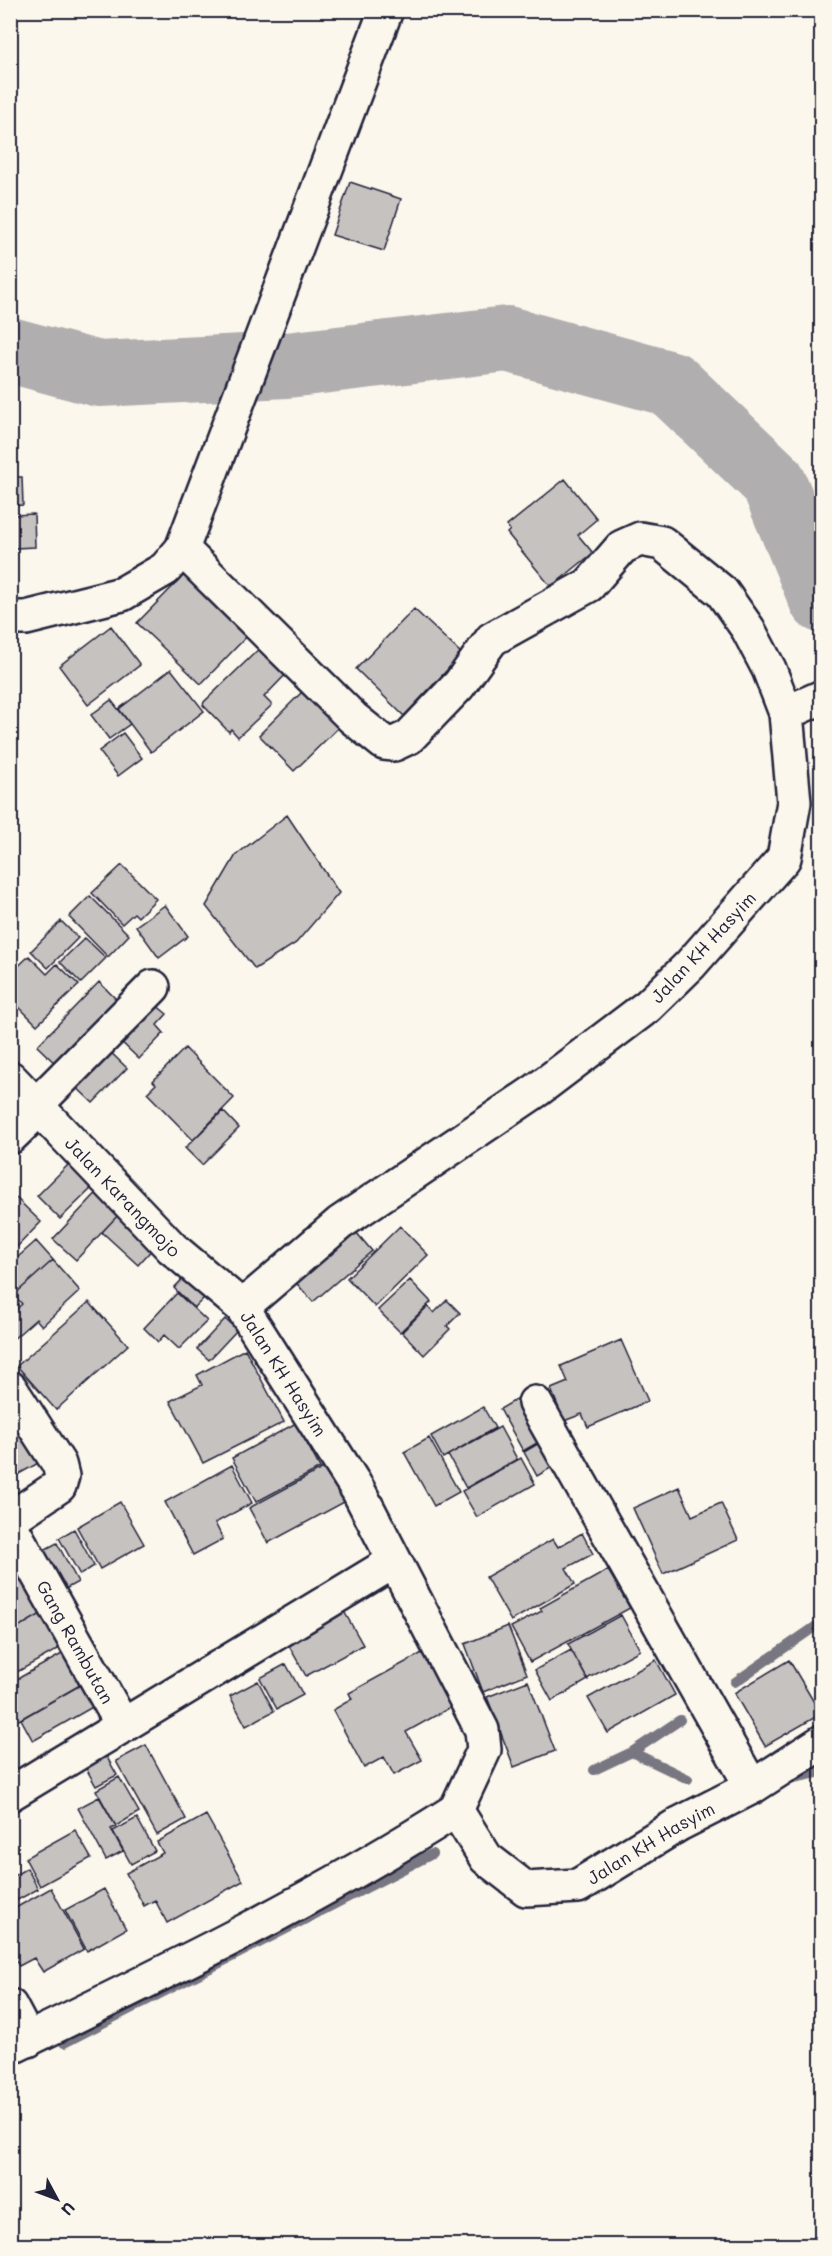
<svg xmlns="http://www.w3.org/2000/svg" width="832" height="2256" font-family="Mali,sans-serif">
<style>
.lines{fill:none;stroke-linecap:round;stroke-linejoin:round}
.stream{stroke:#787681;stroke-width:10}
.river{stroke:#b1aeb0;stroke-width:66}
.building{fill:#c6c2c0;stroke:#22223b;stroke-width:1.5}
.minor-casing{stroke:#22223b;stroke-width:38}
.minor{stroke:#fbf7ec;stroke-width:33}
.labels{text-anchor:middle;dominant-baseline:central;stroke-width:4.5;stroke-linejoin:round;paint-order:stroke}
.street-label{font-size:18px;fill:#22223b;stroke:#fbf7ec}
</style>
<rect width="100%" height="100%" fill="#fbf7ec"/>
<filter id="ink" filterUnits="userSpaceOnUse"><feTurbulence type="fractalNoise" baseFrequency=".0167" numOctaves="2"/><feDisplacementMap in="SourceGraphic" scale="12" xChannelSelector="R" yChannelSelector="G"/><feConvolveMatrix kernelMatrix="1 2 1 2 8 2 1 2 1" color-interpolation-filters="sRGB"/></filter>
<g filter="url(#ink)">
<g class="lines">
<path class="stream" d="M735 1682 822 1622
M632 1752 688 1779
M594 1770 632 1752 680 1720
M784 1780 822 1772
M64 2043 432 1854"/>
<path class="river" d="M10 350 99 374 287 365 507 339 671 384 773 481 822 600"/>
</g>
<path class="building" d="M350 182 401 199 384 251 332 235Z
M10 477H22L23 505 10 506Z
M565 479 597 519 578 535 593 553 551 587 507 533 510 530 507 526Z
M13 512V515L34 514 35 547 15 548V559L10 560V513Z
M186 573 249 634 201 684 137 623Z
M414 609 462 654 404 716 356 669Z
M111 626 140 665 88 705 59 666Z
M263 645 289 671 264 697 272 705 238 737 231 729 229 732 203 705 204 702Z
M171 669 204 711 151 752 119 709Z
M306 688 342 724 294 771 259 735Z
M111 700 130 724 109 739 91 715Z
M123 733 142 758 118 776 99 751Z
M287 815 339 893 296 943 255 969 206 906 236 855Z
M122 865 156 899 138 917 134 913 122 924 92 893Z
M90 896 129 935 108 957 69 917Z
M165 905 188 936 159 958 136 926Z
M61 921 78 938 48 968 31 951Z
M85 938 106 958 81 983 60 962Z
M29 956 47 974 57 964 79 985 37 1025 10 998V974Z
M99 982 122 1005 61 1069 37 1046Z
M150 1000 167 1014 157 1025 164 1033 139 1059 115 1036Z
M105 1047 127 1068 93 1103 71 1082Z
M185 1048 234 1098 193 1140 147 1093 156 1084 153 1081Z
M223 1111 239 1128 202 1165 185 1148Z
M74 1159 97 1183 60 1219 37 1196Z
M105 1184 121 1212 76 1260 53 1239Z
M10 1192 41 1222 15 1249 10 1244Z
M121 1212 156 1245 138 1265 102 1232Z
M350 1225 372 1251 313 1302 291 1277Z
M400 1226 428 1255 375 1307 347 1278Z
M36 1241 53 1260 14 1295 10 1290V1264Z
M53 1260 80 1291 42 1326 36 1319 11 1341 10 1315 22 1304 14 1295Z
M192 1269 213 1289 194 1308 174 1288Z
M410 1280 431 1302 400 1332 378 1310Z
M177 1293 207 1321 179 1349 164 1335 158 1342 144 1328Z
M447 1300 460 1313 447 1326 450 1329 424 1355 402 1332 428 1306 434 1313Z
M89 1302 128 1345 56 1410 17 1366Z
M225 1319 237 1330 209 1360 197 1349Z
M621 1340 648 1401 588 1427 582 1414 564 1421 551 1389 568 1382 561 1366Z
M245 1349 284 1422 203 1463 170 1401 202 1385 197 1375Z
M521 1397 544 1439 523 1451 500 1409Z
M483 1407 495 1428 443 1458 431 1436Z
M17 1417 42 1461 10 1479V1421Z
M296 1423 320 1468 256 1502 232 1458Z
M500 1427 517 1459 466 1488 448 1455Z
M429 1438 459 1492 434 1506 404 1452Z
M548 1438 561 1462 537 1476 524 1452Z
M521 1458 535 1484 477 1517 462 1491Z
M232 1465 252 1503 215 1523 223 1539 193 1555 165 1502Z
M329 1465 348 1500 268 1543 249 1508Z
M679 1487 692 1516 721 1503 738 1540 663 1574 633 1508Z
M120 1502 144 1544 100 1569 77 1527Z
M74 1529 94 1566 80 1575 59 1538Z
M582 1533 593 1554 566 1568 575 1584 511 1621 486 1577 553 1539 558 1547Z
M57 1543 78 1582 58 1593 36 1554Z
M608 1570 630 1608 530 1662 511 1627 542 1611 540 1608Z
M27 1573 48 1610 10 1632V1579L12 1581Z
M341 1606 363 1645 306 1676 284 1637Z
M48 1610 67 1644 10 1676V1632Z
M621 1615 640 1650 587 1679 568 1644Z
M508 1626 527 1674 483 1692 465 1644Z
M433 1647 462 1701 406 1732 422 1760 394 1775 384 1757 364 1768 333 1710 352 1699 349 1693Z
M69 1650 87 1681 17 1721 10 1708V1683Z
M571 1650 588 1680 552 1701 535 1670Z
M656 1660 675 1695 608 1733 588 1698Z
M789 1660 821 1714 765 1746 734 1693Z
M286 1664 303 1695 277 1709 260 1678Z
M258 1681 274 1711 246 1726 230 1696Z
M528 1681 555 1751 514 1767 487 1697Z
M84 1683 96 1705 33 1741 21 1719Z
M146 1745 186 1819 157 1835 116 1761Z
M104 1752 117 1775 96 1786 83 1763Z
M119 1777 139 1812 116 1826 96 1790Z
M99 1797 116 1827 111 1829 123 1851 106 1860 78 1808Z
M206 1815 243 1881 167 1923 155 1900 144 1906 126 1873 163 1853 157 1842Z
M137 1818 155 1851 131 1864 113 1831Z
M75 1830 91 1858 40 1886 25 1858Z
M27 1868 38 1889 10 1904V1878Z
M51 1888 84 1949 43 1972 34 1958 19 1966 10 1950V1911Z
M104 1889 126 1929 87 1951 65 1910Z"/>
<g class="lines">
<g class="minor-casing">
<g id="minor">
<path d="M182 549 353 718 384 743 394 744 409 737 459 685 492 639 589 585 622 547 640 539 662 543 722 592 748 629 769 669 786 713 794 802 784 858 690 965 648 1006 537 1090 340 1223 242 1307"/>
<path d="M10 618H26L122 594 165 569 182 549 386 10"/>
<path d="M786 713 822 697"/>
<path id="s1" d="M10 1078 172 1248 242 1307 358 1490 482 1730 484 1750 456 1810"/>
<path d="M37 1104 153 987"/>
<path d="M10 1137 40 1108"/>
<path d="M10 1388 59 1464 62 1476 59 1486 10 1519"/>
<path d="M535 1403 752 1787"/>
<path id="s2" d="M10 1525 123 1726"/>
<path d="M10 1794 393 1562"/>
<path id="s3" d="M456 1810 486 1858 526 1889 578 1886 679 1824 752 1787 822 1742"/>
<path d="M10 2006 28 2040"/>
<path d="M10 2048C162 1974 314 1901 456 1810"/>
</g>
</g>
<use href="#minor" class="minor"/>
</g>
</g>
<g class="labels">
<g class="street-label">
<text transform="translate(703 947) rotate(-47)">Jalan KH Hasyim</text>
<text stroke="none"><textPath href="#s1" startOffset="164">Jalan Karangmojo</textPath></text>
<text stroke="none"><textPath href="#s1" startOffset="405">Jalan KH Hasyim</textPath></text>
<text stroke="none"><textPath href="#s2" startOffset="134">Gang Rambutan</textPath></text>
<text stroke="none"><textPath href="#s3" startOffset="244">Jalan KH Hasyim</textPath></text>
</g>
</g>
<rect width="832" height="2256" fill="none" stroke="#fbf7ec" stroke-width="36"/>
<rect x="18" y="18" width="796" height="2220" fill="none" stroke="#22223b" stroke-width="2" filter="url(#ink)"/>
<g transform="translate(57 2199) rotate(131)" stroke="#fbf7ec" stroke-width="4.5" paint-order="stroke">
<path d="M0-4.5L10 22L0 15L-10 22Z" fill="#22223b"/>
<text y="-9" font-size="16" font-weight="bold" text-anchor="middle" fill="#22223b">U</text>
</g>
</svg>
